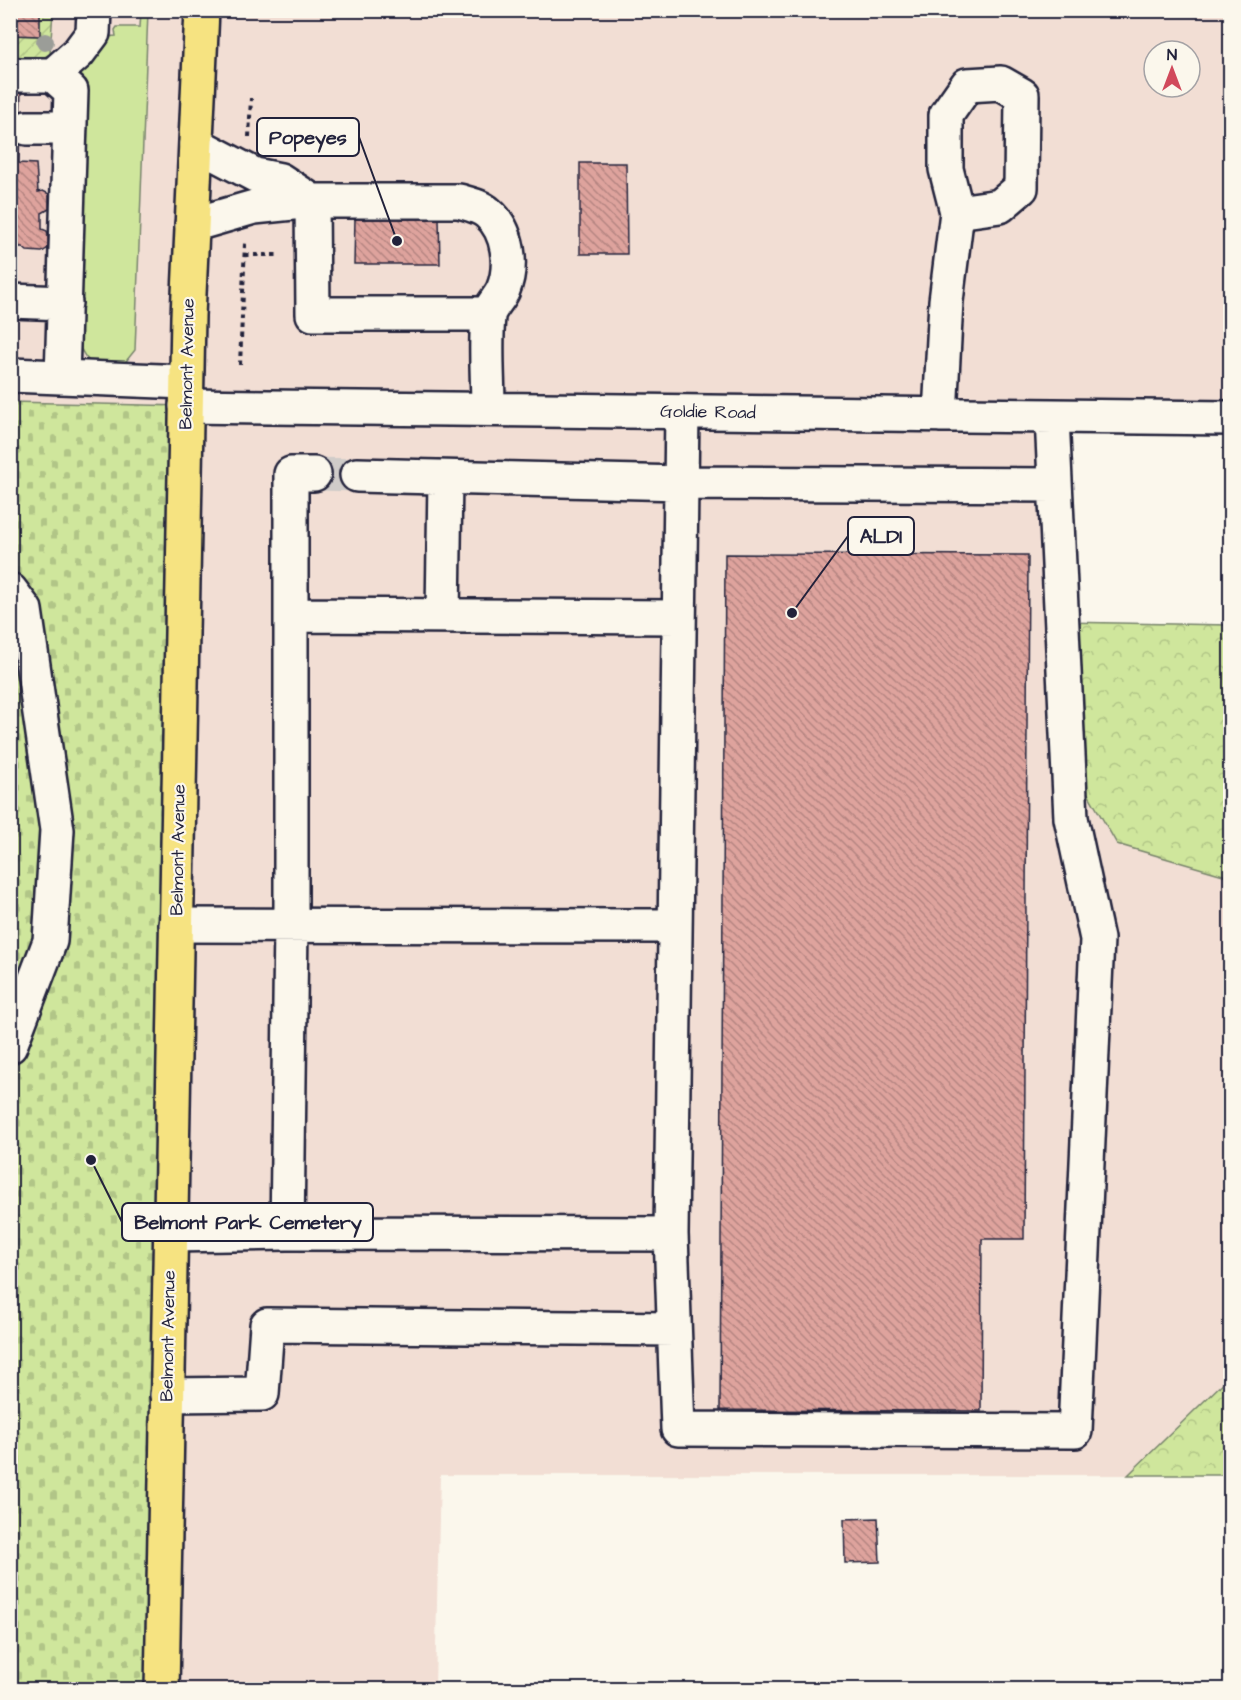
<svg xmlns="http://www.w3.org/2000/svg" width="1241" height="1700" font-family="'Architects Daughter',sans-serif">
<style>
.built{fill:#f2ded4;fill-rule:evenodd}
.grass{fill:#cfe69c;stroke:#78846c;stroke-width:1.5}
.forest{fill:url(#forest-crowns);stroke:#78846c;stroke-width:1.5}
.cemetery{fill:url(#cemetery-stones);stroke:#78846c;stroke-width:1.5}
.garden{fill:url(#garden-furrows);stroke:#78846c;stroke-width:1.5}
.building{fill:url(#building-back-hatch);stroke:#22223b;stroke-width:1.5}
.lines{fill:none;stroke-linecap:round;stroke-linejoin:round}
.minor-tunnel{stroke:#d0ccc9;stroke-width:33;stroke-dasharray:33 16;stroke-linecap:butt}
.minor-casing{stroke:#22223b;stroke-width:38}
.major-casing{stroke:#22223b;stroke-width:38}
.path{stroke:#22223b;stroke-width:4;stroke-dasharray:4.5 4.5;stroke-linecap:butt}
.minor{stroke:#fbf7ec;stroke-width:33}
.major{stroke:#f6e381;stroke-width:33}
.tree{fill:#9b9d98}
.labels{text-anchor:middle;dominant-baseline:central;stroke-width:4.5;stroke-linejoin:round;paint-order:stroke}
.street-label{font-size:18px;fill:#22223b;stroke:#fbf7ec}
.leader{fill:none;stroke:#22223b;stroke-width:2}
.callout-dot{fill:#22223b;stroke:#fbf7ec;stroke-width:2}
.callout{fill:#fbf7ec;stroke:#22223b;stroke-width:2}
.callout-label{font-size:20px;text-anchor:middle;font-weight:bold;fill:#22223b}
</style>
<defs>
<pattern id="forest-crowns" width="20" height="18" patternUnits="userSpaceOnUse" patternTransform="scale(1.5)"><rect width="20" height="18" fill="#cfe69c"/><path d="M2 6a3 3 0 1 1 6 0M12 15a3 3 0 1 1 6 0" fill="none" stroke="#b1c587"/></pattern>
<pattern id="cemetery-stones" width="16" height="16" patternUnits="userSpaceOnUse" patternTransform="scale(1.5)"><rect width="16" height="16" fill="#cfe69c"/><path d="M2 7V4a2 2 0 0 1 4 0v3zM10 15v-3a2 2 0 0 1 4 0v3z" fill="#b1c587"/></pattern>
<pattern id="garden-furrows" width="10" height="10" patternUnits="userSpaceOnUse" patternTransform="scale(1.5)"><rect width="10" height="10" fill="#cfe69c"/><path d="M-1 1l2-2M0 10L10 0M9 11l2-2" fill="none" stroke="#b1c587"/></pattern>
<pattern id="building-back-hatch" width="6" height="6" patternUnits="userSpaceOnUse" patternTransform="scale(1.5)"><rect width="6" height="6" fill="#dea39d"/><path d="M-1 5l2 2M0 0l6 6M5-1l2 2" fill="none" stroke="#b48481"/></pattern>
</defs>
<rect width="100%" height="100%" fill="#fbf7ec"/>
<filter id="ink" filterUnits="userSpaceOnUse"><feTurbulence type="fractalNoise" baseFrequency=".0167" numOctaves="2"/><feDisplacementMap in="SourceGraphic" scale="12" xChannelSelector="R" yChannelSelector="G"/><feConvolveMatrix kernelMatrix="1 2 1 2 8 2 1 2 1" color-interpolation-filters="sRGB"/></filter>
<g filter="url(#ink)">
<path class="built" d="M11 11H1230V418L1052 417 1060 622 1117 844 1230 877V1376L1128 1475H440L435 1689H162L186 406 11 402ZM1154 51H1190V87H1154Z"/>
<path class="grass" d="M141 11H148L135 350 123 365C100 365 88 370 79 344L74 70 104 37 116 36 115 30 117 27H140Z"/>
<path class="forest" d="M1060 622 1230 625V877L1117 844 1067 757Z
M1230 1376V1475H1128Z"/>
<path class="cemetery" d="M11 402 186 406 162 1689 11 1690Z"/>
<path class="garden" d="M40 11H53L50 54 41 59 11 61V35L39 36Z"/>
<path class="building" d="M10 10H40V36L10 35Z
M10 89H21L19 163 36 164 38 192 43 191 49 194V209L42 213V229L47 231 48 235V248L42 252 27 251 22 247H10Z
M580 163H626L627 254H580Z
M355 218H439L440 264H354Z
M725 554 1028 555 1024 1239H982L981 1411 720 1410Z
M878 1518 880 1562 845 1563 844 1519Z"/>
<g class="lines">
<path class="minor-tunnel" d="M314 474 357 475"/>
<g class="minor-casing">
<path id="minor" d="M10 75H53L78 53 93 33 94 10
M53 75 71 91 62 377
M27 128H70
M196 144 255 175 280 180 312 201
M312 201 313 314H488
M192 225 254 207 312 201H459C469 204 480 206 488 213 509 231 513 266 503 290 499 299 489 308 488 317 485 347 488 379 488 409
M10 301 65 303
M10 375 186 382
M186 406 1230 418
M682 412 671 1234 678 1429 1075 1431 1097 939 1071 818 1052 417
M940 415 946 301 957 212 946 169V115L967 85 1001 83 1022 95 1021 188 1000 206 957 212
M357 475 681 483 1055 485
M10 590 25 610 57 830 50 941 10 1046
M291 615 679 617
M443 615 445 478
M176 925 675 926
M287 1233 291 925V474H314
M170 1235 287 1233 671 1234
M167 1395 262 1394 267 1325 674 1329"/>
</g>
<g class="major-casing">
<path id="major" d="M162 1690 188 316 202 10"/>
</g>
<path class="path" d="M249 137 251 98
M245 255H279
M240 365 245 243"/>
<use href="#minor" class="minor"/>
<use href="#major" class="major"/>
</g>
<circle class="tree" cx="45" cy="42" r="9"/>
</g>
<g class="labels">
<g class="street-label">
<text transform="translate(187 364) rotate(-89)">Belmont Avenue</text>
<text transform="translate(708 412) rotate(1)">Goldie Road</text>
<text transform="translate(178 850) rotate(-89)">Belmont Avenue</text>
<text transform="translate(168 1336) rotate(-89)">Belmont Avenue</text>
</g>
</g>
<path class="leader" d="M397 241L359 137M792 613L848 536M91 1160L122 1222"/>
<g class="callout-dot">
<circle cx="397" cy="241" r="6"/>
<circle cx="792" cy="613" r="6"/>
<circle cx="91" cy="1160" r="6"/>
</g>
<g class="callout">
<rect x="257" y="118" width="102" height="38" rx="6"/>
<rect x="848" y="517" width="66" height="38" rx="6"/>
<rect x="122" y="1203" width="251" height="38" rx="6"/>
</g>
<g class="callout-label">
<text x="308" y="144">Popeyes</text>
<text x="881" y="543">ALDI</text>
<text x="248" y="1229">Belmont Park Cemetery</text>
</g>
<rect width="1241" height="1700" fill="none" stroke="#fbf7ec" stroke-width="36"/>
<rect x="18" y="18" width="1205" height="1664" fill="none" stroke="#22223b" stroke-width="2" filter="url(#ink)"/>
<g transform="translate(1172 69)"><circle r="28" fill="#fbf7ec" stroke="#a4a2a5" stroke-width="1.5"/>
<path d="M0-4.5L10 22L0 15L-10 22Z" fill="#d1495b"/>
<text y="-9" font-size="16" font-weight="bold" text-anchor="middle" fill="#22223b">N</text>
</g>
</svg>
